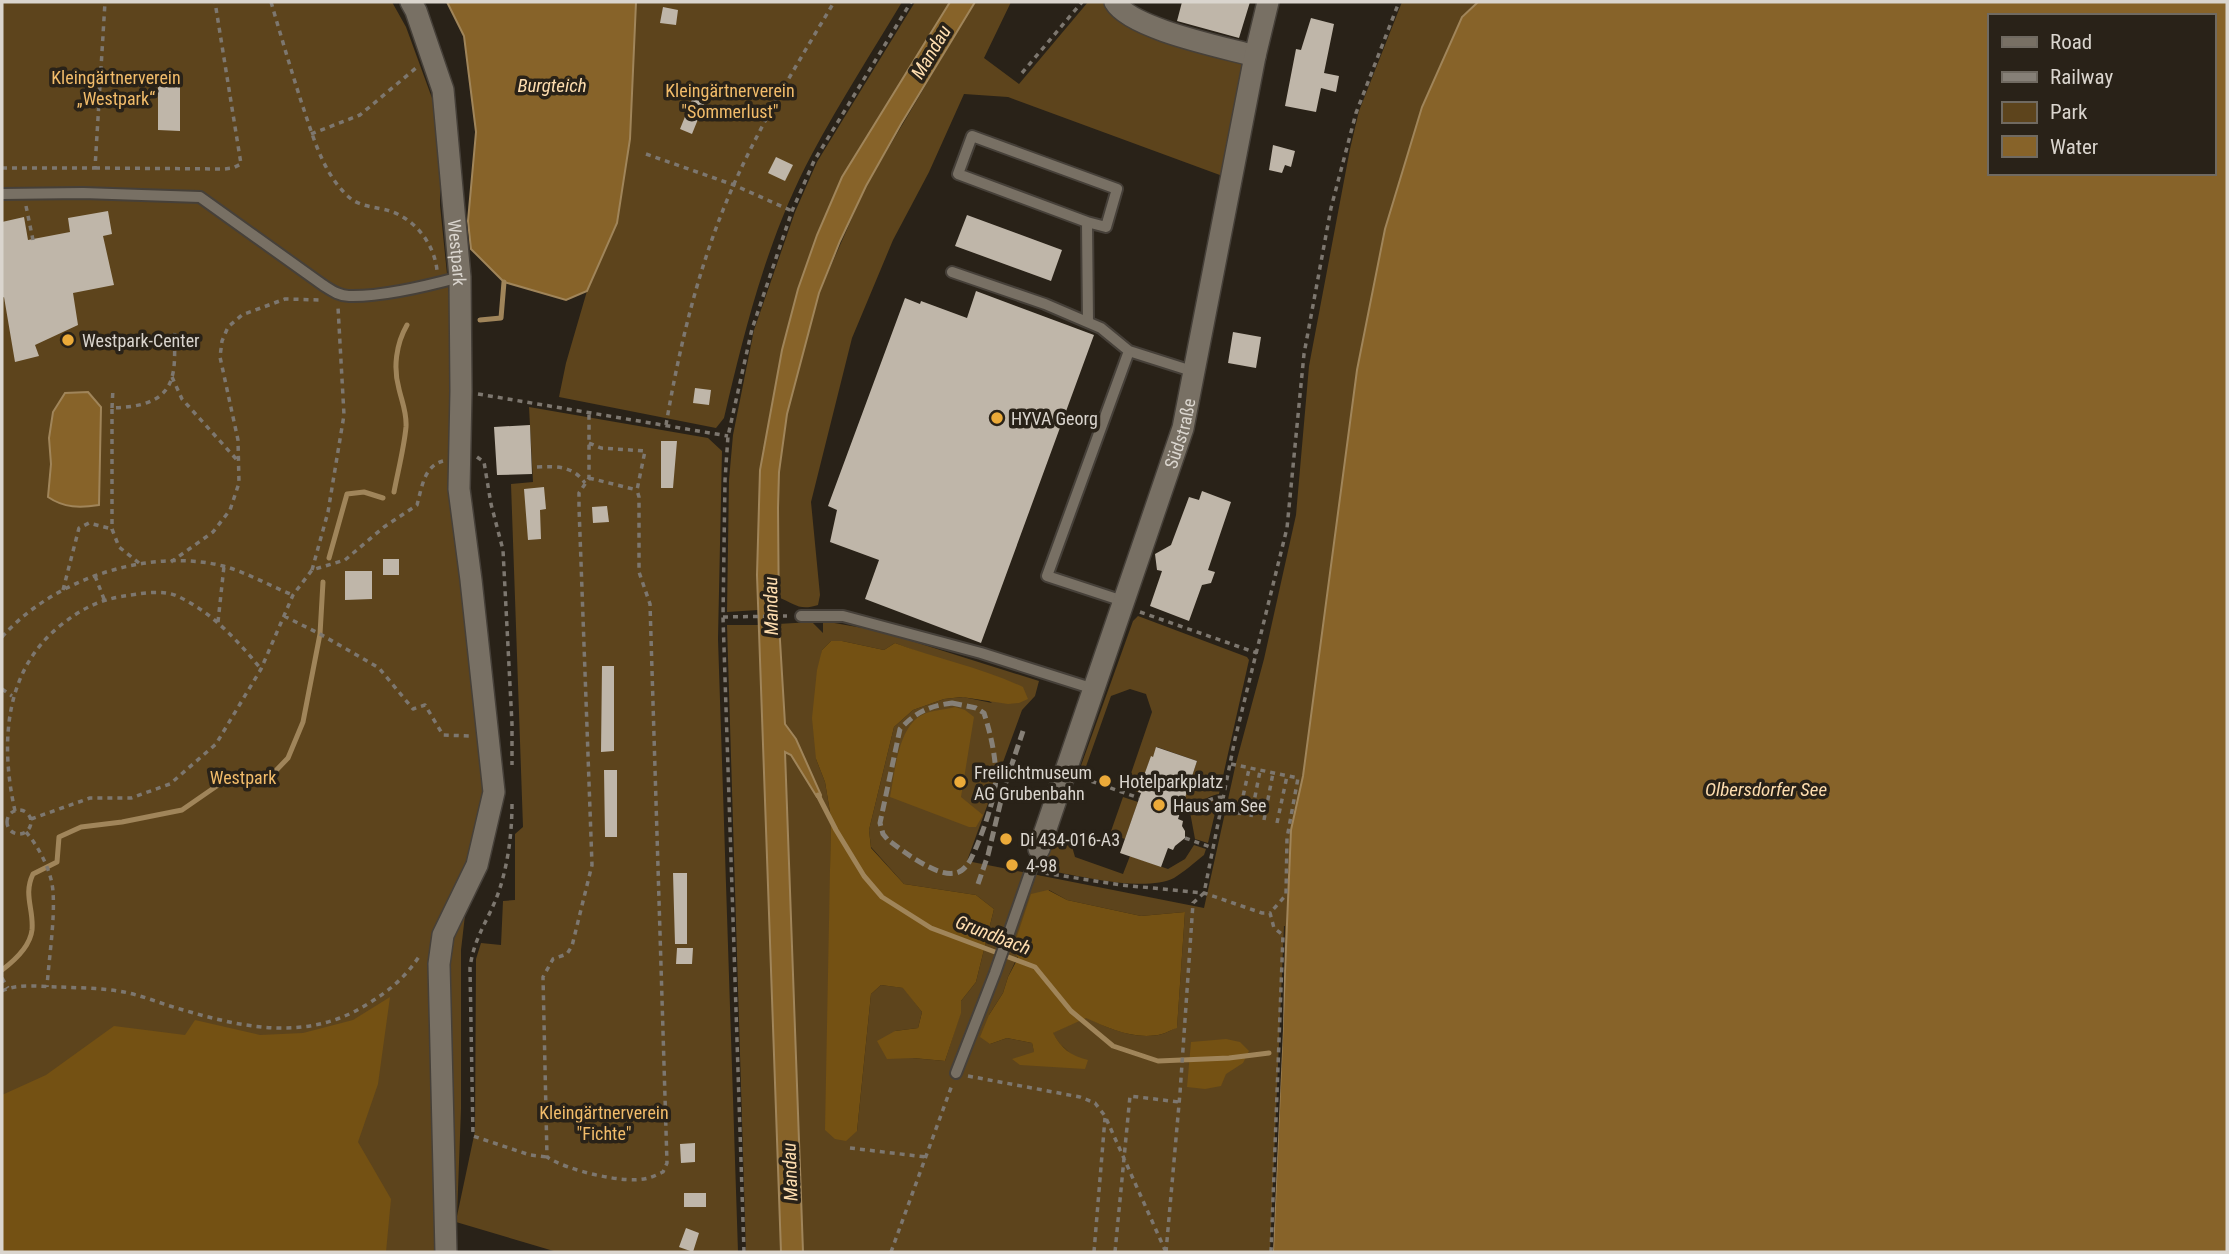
<svg xmlns="http://www.w3.org/2000/svg" width="2229" height="1254" font-family="'Roboto Condensed',sans-serif">
<style>
.green{fill:#5d441c;fill-rule:evenodd}
.forest{fill:#745113}
.water{fill:#876329;stroke:#a0855a;stroke-width:2;fill-rule:evenodd}
.pier{fill:#292218}
.lines{fill:none;stroke-linecap:round;stroke-linejoin:round}
.stream{stroke:#a0855a;stroke-width:5}
.building{fill:#bfb6a9}
.lane-casing{stroke:#464039;stroke-width:14}
.street-casing{stroke:#464039;stroke-width:24}
.path{stroke:#7d776f;stroke-width:3.5;stroke-dasharray:5 5;stroke-linecap:butt}
.lane{stroke:#787064;stroke-width:10}
.street{stroke:#787064;stroke-width:21}
.rail{stroke:#868077;stroke-width:5;stroke-dasharray:10 5;stroke-linecap:butt}
.poi-dot{fill:#ebaa39;stroke:#292218;stroke-width:2.5}
.labels{text-anchor:middle;dominant-baseline:central;stroke-width:7;stroke-linejoin:round;paint-order:stroke}
.park-label{font-size:18px;fill:#f2bc6a;stroke:#292218}
.street-label{font-size:18px;fill:#dad5ce;stroke:#292218}
.poi-label{font-size:18px;fill:#dad5ce;stroke:#292218;text-anchor:start}
.water-label{font-size:19px;font-style:italic;fill:#feddaf;stroke:#292218}
</style>
<rect width="100%" height="100%" fill="#292218"/>
<path class="green" d="M2 2H392L406 27 432 98 440 141V205L457 372 448 465 487 792 471 863 461 950V1109L457 1216 475 1131 476 959 481 943 501 945 503 901 515 900V834L523 827 511 484 533 482 529 407 708 438 722 451 718 639 738 1252H557L456 1222V1252H2Z
M636 2H902C872 52 840 102 812 154 768 236 745 328 724 418L716 428 559 397 566 363 587 291 617 223 630 139Z
M915 2H950L880 118 798 289 782 349 760 470 757 575 758 610 727 612 729 480 733 435 754 330 795 212 817 162Z
M975 2H1011L984 58 1019 84 1088 2H1103L1114 16 1246 62 1228 178 1008 97 964 94 929 172 893 240 852 338 811 502 820 595 818 605C799 611 795 604 778 597L779 472 787 414 819 293 866 186Z
M1402 2H1478L1462 17 1422 107 1385 229 1357 370 1303 776 1291 830 1273 1252H803L785 752 791 755 817 797 821 795 796 739 785 724 778 624 812 622 823 633V621L880 631 1039 681 1035 696 1022 710 967 861 1204 908 1236 763 1264 659 1296 515 1309 366 1350 149 1359 111ZM831 641H842L884 650 895 643 931 657 992 703 963 697 944 699 913 710 894 727 869 830 871 847 904 884 976 895 994 909 976 982 961 1001 960 1014 945 1061 913 1058H887L895 1031 918 1028 922 1012 904 988 881 985 871 994 857 1131 829 993 831 818 825 782 816 759 822 650ZM1049 890 1067 900 1141 916 1185 912 1177 1027C1172 1029 1167 1033 1162 1034 1136 1041 1107 1028 1086 1017L1052 1033 1060 1044 1074 1057 1034 1051 1032 1043 1007 1038 990 1044 989 1015 1003 993 1008 977Z
M1138 616 1247 657 1249 660 1219 794C1205 796 1196 808 1181 808L1197 761 1157 747 1153 757H1151L1138 792 1126 788 1152 712 1146 694 1130 689 1111 696 1083 775 1078 774 1133 621Z
M727 625H759L781 1252H746Z
M1123 797 1138 802 1125 839 1110 834Z
M1212 800H1218L1208 843 1195 839 1190 812Z
M1054 839H1063L1071 843 1075 857 1123 874 1130 856 1168 869 1185 859 1194 845 1206 849 1204 855C1195 862 1184 872 1174 878 1144 893 1077 875 1044 870Z"/>
<path class="forest" d="M831 641H842L884 650 895 643C937 659 983 668 1023 687L1028 699 1019 703 1008 704 962 697 944 699 913 710 894 727 869 830 871 848 904 884 976 895 994 909 976 982 961 1001V1013L945 1061 913 1058 887 1059 877 1041 895 1031 918 1028 922 1012 903 988 881 985 871 994 857 1131 846 1141 835 1139 825 1130 831 818 825 782 816 759 812 718 817 670 822 650Z
M955 707 965 710 974 717 961 797 983 815 976 827H969L890 797C895 772 898 727 922 715 931 710 945 710 955 707Z
M1048 890 1067 900 1141 916 1185 912 1177 1028C1172 1029 1167 1033 1162 1034 1136 1041 1108 1028 1086 1018L1053 1033C1061 1048 1071 1056 1088 1060L1085 1069 1020 1065 1012 1059 1034 1052 1032 1043 1007 1038 990 1044 980 1037 989 1015 1003 993 1008 977 1018 958 1013 948 1031 894Z
M390 997 378 1084 358 1142 391 1199 386 1252H2V1095L46 1075 114 1026 185 1035 195 1020 260 1035 303 1033 353 1020Z
M1226 1039 1240 1042 1249 1051 1243 1063 1226 1074 1221 1086 1205 1089 1187 1087 1191 1042Z"/>
<path class="water" d="M447 2H636L630 139 617 223 587 291 566 300 504 282 471 249 468 221 476 132 464 36Z
M950 2H975L901 124 866 186 840 241 819 293 787 414 779 472 778 508 779 624 785 724 796 739 821 795 820 799 817 797 791 755 785 752 803 1252H781L757 575 760 470 782 350 798 289 817 235 842 177Z
M1478 2H2227V1252H1273L1291 830 1303 776 1357 370 1385 229 1422 107 1462 17ZM1989 16H2213V173H1989Z
M88 392 101 407 99 505C80 508 64 508 48 497L51 464 49 438 53 412 65 393Z"/>
<path class="pier" d="M1284 926H1285L1283 1029 1273 1252H1270Z"/>
<g class="lines">
<path class="stream" d="M480 320 501 318 504 282
M394 492C398 471 404 448 406 427 407 413 402 402 399 389 393 368 396 344 407 325
M329 558 347 494 364 492 383 498
M818 795 836 830 864 876 882 897 931 928 1035 967 1071 1011 1113 1046 1158 1061 1229 1058 1269 1053
M2 970C14 961 30 947 32 930 34 909 23 895 33 874L57 862 59 837 81 827 122 822 182 810 234 774 263 784 288 758 303 722 320 634 323 582"/>
</g>
<path class="building" d="M1182 2H1250L1239 38 1177 21Z
M663 7 678 10 676 25 660 23Z
M1311 18 1334 24 1324 73 1339 76 1336 92 1321 88 1316 112 1285 106 1296 49 1301 50Z
M158 80H180V131L158 130Z
M695 92 707 97 692 134 680 129Z
M1273 145 1295 151 1291 167 1285 165 1282 173 1269 170Z
M776 157 793 165 785 181 768 173Z
M108 211 112 234 103 236 114 285 73 293 78 325 35 345 39 356 15 362 4 297 2 298V222L24 217 28 240 70 232 68 218Z
M967 215 1062 250 1051 281 955 246Z
M976 291 1094 335 981 643 865 599 879 560 830 542 837 510 828 506 905 298 920 304 921 301 967 318Z
M1233 332 1261 337 1256 368 1228 363Z
M695 388 711 390 709 405 693 403Z
M530 425 532 474 497 475 494 427Z
M661 441H677L673 488H661Z
M544 487 546 509 540 510 541 539 528 540 524 489Z
M1202 491 1231 502 1208 570 1215 572 1211 583 1202 585 1189 621 1150 606 1162 571 1157 570 1155 554 1171 545 1189 497 1199 500Z
M607 506 609 522 593 523 592 507Z
M383 559H399V575H383Z
M345 571H372V599L345 600Z
M602 666H614V751L601 752Z
M1156 747 1197 761 1178 819 1183 821 1182 826 1185 831V838L1175 846 1173 850 1168 848 1161 867 1120 853 1141 793 1138 792 1151 756 1153 757Z
M604 770H617V837H605Z
M673 873H687V944H675Z
M677 948H693L692 964H676Z
M695 1143V1162L681 1163 680 1144Z
M684 1193H706V1207H684Z
M686 1228 699 1233 693 1252 679 1247Z"/>
<g class="lines">
<g class="lane-casing">
<path id="lane" d="M2 194 83 193 200 197 323 285C331 290 339 296 349 296 382 297 427 286 460 277
M1087 222 1106 227 1117 189 972 136 958 174 1087 222 1088 322
M952 272 1045 304 1101 328 1129 351
M1123 601 1047 576 1129 351 1195 372
M801 616H843L981 653 1094 689
M956 1073 995 973 1031 870"/>
</g>
<g class="street-casing">
<g id="street">
<path id="s1" d="M411 2 416 11 443 90 460 277 461 391 459 489 471 580 494 792 477 865 443 935 439 964 446 1252"/>
<path d="M1115 2C1131 29 1223 47 1255 56"/>
<path id="s2" d="M1039 849 1183 428 1255 56 1268 2"/>
</g>
</g>
<path class="path" d="M271 2C281 36 291 70 302 104 313 136 323 175 350 198 360 207 378 207 390 211 416 220 434 244 437 270
M1022 73 1082 2
M311 134 360 115 416 68
M646 154 734 185 792 211
M2 168H95L105 2
M95 168 224 169 233 168 241 164 215 2
M26 206 33 240
M172 377 182 399 238 461
M478 394 728 436
M112 408 113 388
M666 425C680 343 700 260 734 184 762 121 799 61 834 2
M589 443 601 448 645 451 637 490 639 497V572L650 604 667 1163 663 1172C658 1174 653 1177 648 1178 626 1185 566 1170 547 1157L543 977 553 959 567 954 572 946 592 865 579 507V493L589 478V411
M477 457 484 462 491 504 503 550 512 724V765
M537 467C557 466 573 466 585 483
M589 478 637 490
M171 562 213 532 230 510 239 483 238 440 220 357 222 341 228 327 242 315 285 299 322 300
M139 563 119 547 112 529V408C136 407 165 404 172 377 176 364 174 346 175 333
M312 570 328 512 344 415 338 307
M95 576 104 599
M63 590 79 528 89 523 112 529
M1140 612 1257 653
M284 616 320 634 379 668 413 709 425 705 443 735 470 736
M723 617 787 616
M218 622 224 566
M2 637C52 580 148 547 223 566 246 572 270 586 293 595
M2 689 12 696
M1231 764 1298 778 1287 838 1286 895 1270 913
M1082 778 1139 798
M512 804C512 833 508 864 499 891 489 920 474 936 470 968L473 1136 530 1155 547 1157
M7 822a12 12 0 1 1 24 0a12 12 0 1 1-24 0Z
M1180 810C1196 809 1208 797 1224 797
M15 811C0 744 4 670 61 625 81 609 99 600 124 596 139 594 162 589 177 596 212 612 237 640 261 669
M1239 815 1249 769
M1251 817 1260 771
M31 819 90 798H131L170 784 216 744 261 669 293 595 312 570 345 560 384 527 417 505C422 487 424 466 443 461
M1264 820 1273 773
M1277 823 1287 776
M26 832C39 847 52 872 53 892 55 921 49 957 47 987
M1185 838 1213 848
M1044 873 1121 885 1204 893 1262 913H1270L1274 928 1283 935 1271 1252
M2 978 8 988
M2 991C17 983 43 987 60 987 81 988 103 988 124 992 139 995 155 1001 170 1006 236 1026 303 1044 366 1005 388 992 406 977 420 955
M968 1076 1080 1097 1095 1103 1105 1116 1165 1250
M850 1148 926 1157
M744 1252 723 617 725 480 728 436 752 329 792 211 814 161 911 2
M891 1252 952 1085
M1094 1252 1105 1118
M1115 1252 1130 1096 1179 1102
M1166 1252 1180 1093 1193 903 1204 893 1235 739 1287 528 1304 354 1331 208 1356 113 1399 2"/>
<use href="#lane" class="lane"/>
<use href="#street" class="street"/>
<path class="rail" d="M952 703 976 708 984 713C991 735 998 764 995 788 993 804 977 850 968 864 965 868 960 873 955 873 936 877 903 851 888 840L883 834 880 823 900 729C916 712 929 706 952 703Z
M978 884 988 855 1004 788 1023 731"/>
</g>
<g class="poi-dot">
<circle cx="68" cy="340" r="7"/>
<circle cx="997" cy="418" r="7"/>
<circle cx="1105" cy="781" r="7"/>
<circle cx="960" cy="782" r="7"/>
<circle cx="1159" cy="805" r="7"/>
<circle cx="1006" cy="839" r="7"/>
<circle cx="1012" cy="865" r="7"/>
</g>
<g class="labels">
<g class="park-label">
<text x="116" y="77">Kleingärtnerverein<tspan x="116" dy="21">„Westpark“</tspan></text>
<text x="730" y="90">Kleingärtnerverein<tspan x="730" dy="21">"Sommerlust"</tspan></text>
<text x="243" y="777">Westpark</text>
<text x="604" y="1112">Kleingärtnerverein<tspan x="604" dy="21">"Fichte"</tspan></text>
</g>
<g class="street-label">
<text stroke="none"><textPath href="#s1" startOffset="257">Westpark</textPath></text>
<text stroke="none"><textPath href="#s2" startOffset="439">Südstraße</textPath></text>
</g>
<g class="poi-label">
<text x="82" y="340">Westpark-Center</text>
<text x="1011" y="418">HYVA Georg</text>
<text x="974" y="772">Freilichtmuseum<tspan x="974" dy="21">AG Grubenbahn</tspan></text>
<text x="1119" y="781">Hotelparkplatz</text>
<text x="1173" y="805">Haus am See</text>
<text x="1020" y="839">Di 434-016-A3</text>
<text x="1026" y="865">4-98</text>
</g>
<g class="water-label">
<text transform="translate(931 52) rotate(-59)">Mandau</text>
<text x="552" y="85">Burgteich</text>
<text transform="translate(771 606) rotate(-91)">Mandau</text>
<text x="1766" y="789">Olbersdorfer See</text>
<text transform="translate(993 935) rotate(21)">Grundbach</text>
<text transform="translate(790 1172) rotate(-92)">Mandau</text>
</g>
</g>
<rect width="2229" height="1254" fill="none" stroke="#dad5ce" stroke-width="7"/>
<rect x="1988" y="14" width="228" height="161" fill="#292218" stroke="#706a61" stroke-width="2"/>
<rect x="2002" y="37" width="35" height="10" fill="#787064" stroke="#706a61" stroke-width="2"/>
<text x="2050" y="49" font-size="21" fill="#dad5ce">Road</text>
<rect x="2002" y="72" width="35" height="10" fill="#868077" stroke="#706a61" stroke-width="2"/>
<text x="2050" y="84" font-size="21" fill="#dad5ce">Railway</text>
<rect x="2002" y="102" width="35" height="21" fill="#5d441c" stroke="#706a61" stroke-width="2"/>
<text x="2050" y="119" font-size="21" fill="#dad5ce">Park</text>
<rect x="2002" y="136" width="35" height="21" fill="#876329" stroke="#706a61" stroke-width="2"/>
<text x="2050" y="154" font-size="21" fill="#dad5ce">Water</text>
</svg>
